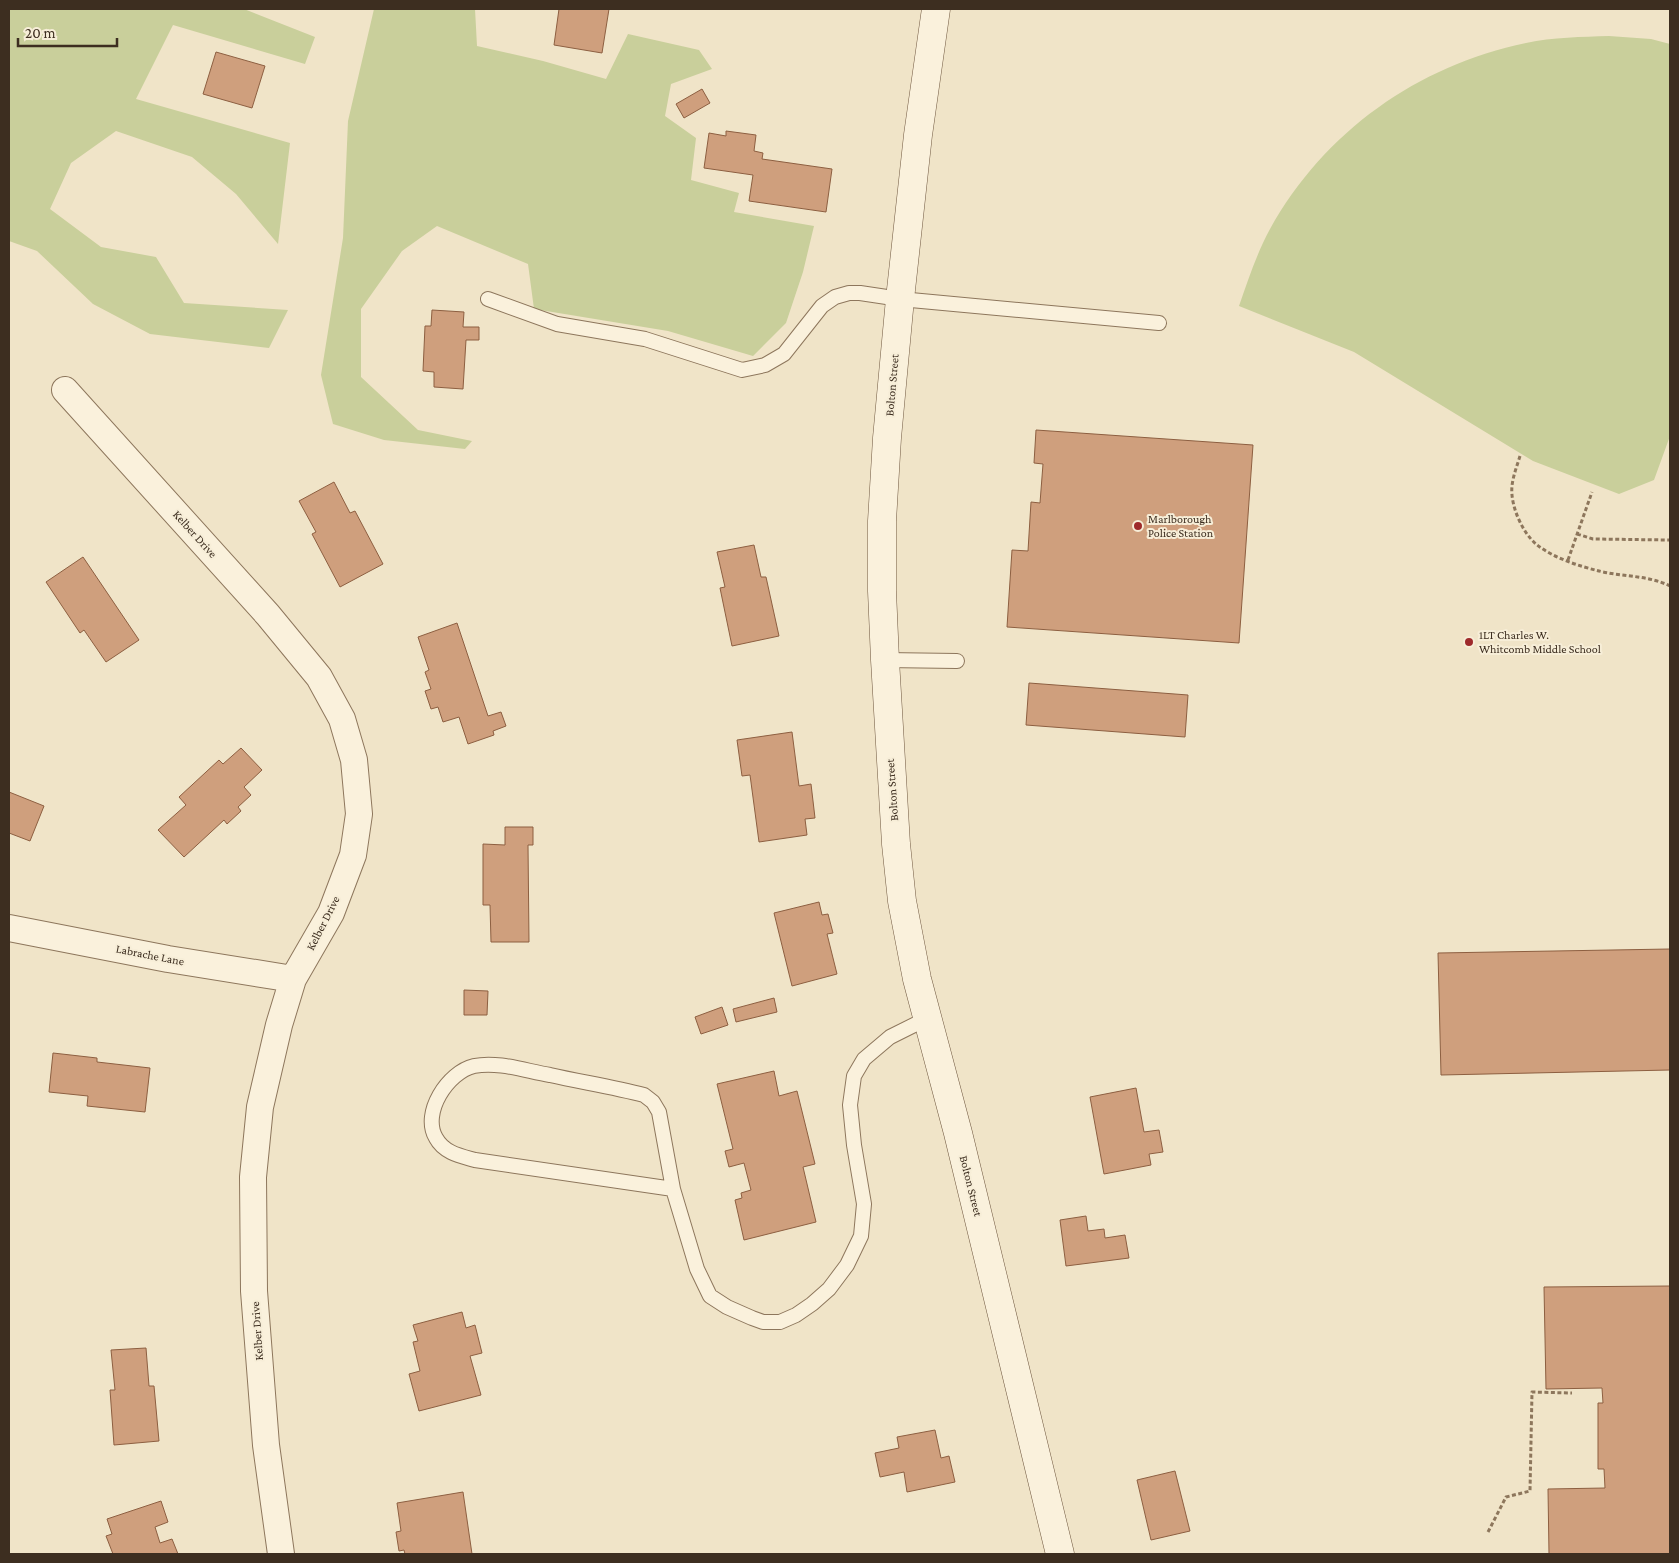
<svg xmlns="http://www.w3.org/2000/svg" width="1679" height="1563" font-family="'Crimson Pro',serif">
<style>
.green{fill:#c9cf9b}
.building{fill:#cf9f7d;stroke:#8d5f41}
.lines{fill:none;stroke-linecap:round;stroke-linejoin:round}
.lane-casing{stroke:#8d765c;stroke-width:16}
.street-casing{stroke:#8d765c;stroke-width:28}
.secondary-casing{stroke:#6f573f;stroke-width:29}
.path{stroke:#8d765c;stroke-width:3;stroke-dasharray:4 2.5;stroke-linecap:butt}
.lane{stroke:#faf1dc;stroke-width:14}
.street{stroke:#faf1dc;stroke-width:26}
.secondary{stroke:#faf1dc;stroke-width:28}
.poi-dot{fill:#9e2a2b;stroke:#f7eed8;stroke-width:2}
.labels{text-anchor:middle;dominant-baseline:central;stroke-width:4;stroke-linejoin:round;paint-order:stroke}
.street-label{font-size:12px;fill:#3d2e20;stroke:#f7eed8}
.poi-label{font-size:12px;fill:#3d2e20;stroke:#f7eed8;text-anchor:start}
</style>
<rect width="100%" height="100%" fill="#f0e4c8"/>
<path class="green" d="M9 9H244L315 37 305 64 173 25 136 99 290 143 278 244 236 194 192 157 116 131 71 163 50 209 101 247 156 257 184 303 288 310 269 348 150 334 93 304 37 251 9 241Z
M374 9H475L477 46 543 61 606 79 628 34 699 50 712 69 671 84 665 116 696 138 691 180 739 193 734 212 814 226 803 272 786 323 753 356 668 331 534 309 528 264 437 226 402 251 361 309V377L418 430 472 441 465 449 384 440 333 424 321 375 343 238 348 121Z
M1609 36 1651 39 1670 44V436L1654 480 1619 494 1533 461 1354 352 1239 306C1248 280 1257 253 1270 229 1325 131 1417 66 1526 43 1553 37 1582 37 1609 36Z"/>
<path class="building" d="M559 9H609L602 53 554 45Z
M216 52 265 66 252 108 203 94Z
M702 89 710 103 684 118 676 104Z
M726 131 756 135 754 151 763 153 762 159 832 169 826 212 749 201 753 175 704 168 709 133 726 136Z
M432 310 464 312 463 327H479V340H466L463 389 434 387V372L423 371 425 326H431Z
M1036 430 1253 445 1239 643 1007 627 1012 550 1028 551 1031 502 1040 503 1043 464 1034 463Z
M334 482 350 513 355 511 383 564 340 587 312 534 316 532 299 501Z
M754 545 761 577H766L779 636 732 646 720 588 725 587 717 552Z
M83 557 139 640 106 662 84 630 80 633 46 582Z
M457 623 488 716 501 712 506 726 493 731 494 735 468 744 459 717 443 722 438 707 431 709 425 691 431 689 425 672 429 670 418 637Z
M1029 683 1188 695 1185 737 1026 725Z
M792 732 799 786 811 784 815 818 805 819 807 835 759 842 750 775 742 776 737 740Z
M241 748 262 770 244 787 251 795 238 807 241 811 227 824 224 820 184 857 158 830 186 805 179 797 219 760 223 764Z
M9 792 44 806 30 841 9 833Z
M505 827H533V845H528L529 942H491L490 905H483V844L505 845Z
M819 902 822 915 828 914 833 933 827 934 837 974 792 986 774 913Z
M1670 949V1070L1441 1075 1438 953Z
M464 990 488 991 487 1015H464Z
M774 998 777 1012 736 1022 733 1009Z
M722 1007 728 1025 701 1034 695 1017Z
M53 1053 97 1058V1062L150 1068 145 1112 87 1106 88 1096 49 1092Z
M774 1071 779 1096 797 1091 815 1164 803 1167 816 1222 744 1240 735 1200 742 1198 741 1193 751 1190 744 1163 729 1167 725 1151 733 1149 717 1084Z
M1136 1088 1144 1132 1159 1130 1163 1152 1149 1154 1151 1165 1104 1174 1090 1097Z
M1086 1216 1088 1231 1104 1229 1105 1238 1125 1235 1129 1258 1066 1266 1060 1220Z
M1670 1286V1554H1549L1548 1489 1605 1488 1604 1469H1598V1403H1603L1602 1388 1546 1389 1544 1287Z
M462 1312 466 1328 475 1325 482 1353 470 1356 481 1395 419 1411 409 1374 420 1371 413 1342 418 1341 413 1325Z
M146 1348 149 1386H154L159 1441 114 1445 110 1390H115L111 1350Z
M935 1430 941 1458 949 1456 955 1482 907 1492 904 1472 880 1477 875 1453 899 1448 897 1437Z
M1175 1471 1190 1531 1151 1540 1137 1480Z
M463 1492 472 1554H405L404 1550 399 1551 396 1532 401 1531 397 1503Z
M161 1501 168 1522 155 1527 160 1543 172 1539 178 1554H113L106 1536 112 1534 107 1519Z"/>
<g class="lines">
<g class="lane-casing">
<path id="lane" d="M488 299 557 324 645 339 742 370 765 365 784 354 822 306 835 297 849 293H860L900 299 1159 323
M885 660 957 661
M673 1189 475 1160C461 1156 444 1153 436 1138 421 1113 448 1072 474 1066 498 1061 526 1071 550 1075 581 1082 613 1087 644 1095L653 1102 659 1112 673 1189 697 1269 710 1296 727 1307 752 1318 763 1322H780L796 1315 812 1304 829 1289 847 1265 861 1236 864 1204 854 1145 850 1105 854 1076 864 1059 890 1037 928 1018"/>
</g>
<g class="street-casing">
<path id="street" d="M65 390 268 615 319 677 342 719 354 760 359 814 353 855 331 913 293 979 279 1025 260 1107 253 1177 254 1291 266 1445 281 1554
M9 928 168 959 293 979"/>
</g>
<g class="secondary-casing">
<path id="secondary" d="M936 9 918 135 900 299 887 438 882 521V591L885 660 896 844 902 901 917 979 958 1133 1060 1554"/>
</g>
<path class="path" d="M1520 456C1517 466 1513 476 1512 486 1510 505 1522 532 1536 544 1553 558 1579 566 1599 571 1623 577 1648 575 1670 586
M1577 534 1593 539 1670 540
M1568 560 1592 492
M1488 1532 1506 1497 1530 1491 1532 1392 1572 1393"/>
<use href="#lane" class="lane"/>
<use href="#street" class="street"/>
<use href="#secondary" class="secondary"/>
</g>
<g class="poi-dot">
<circle cx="1138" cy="526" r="5"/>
<circle cx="1469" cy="642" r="5"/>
</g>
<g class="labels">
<g class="street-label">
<text transform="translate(892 385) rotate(-85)">Bolton Street</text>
<text transform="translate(195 534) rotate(48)">Kelber Drive</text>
<text transform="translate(892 790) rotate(-94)">Bolton Street</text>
<text transform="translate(323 923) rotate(-63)">Kelber Drive</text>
<text transform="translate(150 955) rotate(11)">Labrache Lane</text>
<text transform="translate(971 1186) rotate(76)">Bolton Street</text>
<text transform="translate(257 1331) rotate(-94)">Kelber Drive</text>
</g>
<g class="poi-label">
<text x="1148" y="519">Marlborough<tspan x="1148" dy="14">Police Station</tspan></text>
<text x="1479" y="635">1LT Charles W.<tspan x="1479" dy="14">Whitcomb Middle School</tspan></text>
</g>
</g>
<rect width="1679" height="1563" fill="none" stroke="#3d2e20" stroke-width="20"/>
<path d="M18 38v8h99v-8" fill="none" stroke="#3d2e20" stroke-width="2.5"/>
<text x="25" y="38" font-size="15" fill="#3d2e20" stroke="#f7eed8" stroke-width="4" paint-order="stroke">20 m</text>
</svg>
